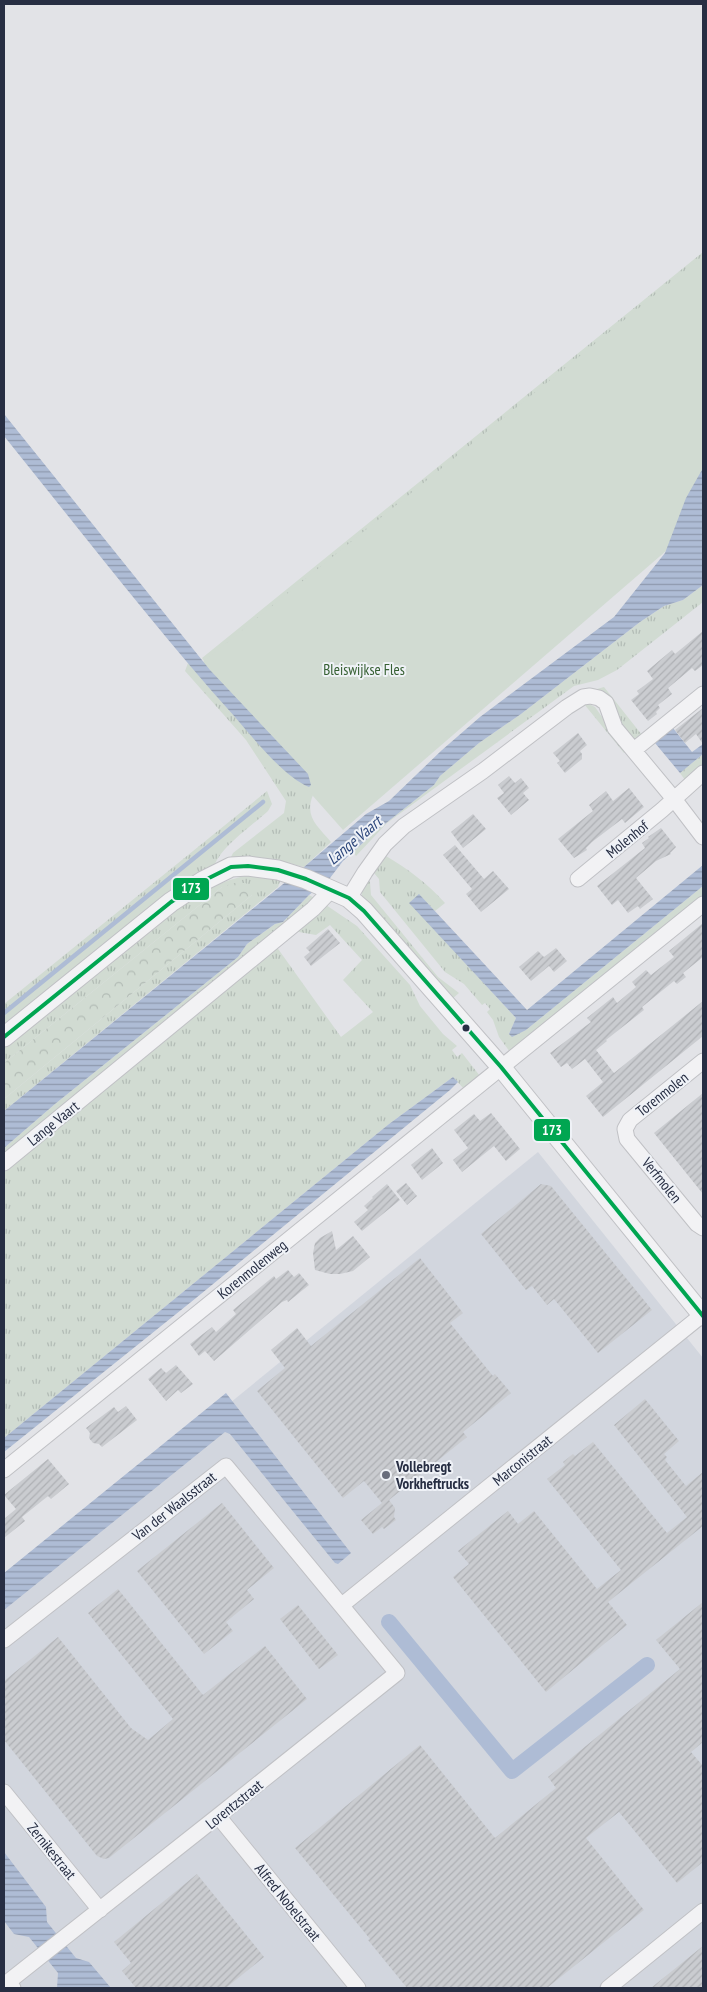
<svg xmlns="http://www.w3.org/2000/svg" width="707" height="1992" font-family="'PT Sans Narrow',sans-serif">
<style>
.built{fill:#d2d6de}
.grass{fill:url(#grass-tufts)}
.forest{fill:url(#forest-crowns)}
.green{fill:#d1dbd2}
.water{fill:url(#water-rules)}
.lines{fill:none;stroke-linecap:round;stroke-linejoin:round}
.stream{stroke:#aebcd5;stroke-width:4.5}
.canal{stroke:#aebcd5;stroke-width:16}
.building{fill:url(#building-hatch)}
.minor-casing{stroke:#c0c1c5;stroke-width:17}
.tertiary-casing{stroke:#c0c1c5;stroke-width:21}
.minor{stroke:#f2f2f4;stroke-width:15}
.tertiary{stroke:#f2f2f4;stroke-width:19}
.bus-1-casing{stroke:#eff2f7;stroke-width:8}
.bus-1{stroke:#00a651;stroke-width:4}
.bus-dot{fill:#272e43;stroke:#eff2f7;stroke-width:2}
.poi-dot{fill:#686d7c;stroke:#eff2f7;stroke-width:2}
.labels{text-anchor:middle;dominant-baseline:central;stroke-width:4;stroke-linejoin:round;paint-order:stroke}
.park-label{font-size:15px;fill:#366033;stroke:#eff2f7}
.street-label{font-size:15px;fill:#272e43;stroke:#eff2f7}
.poi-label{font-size:15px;font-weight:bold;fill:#272e43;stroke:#eff2f7;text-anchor:start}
.water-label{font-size:16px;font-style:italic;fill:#2d477b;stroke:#eff2f7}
.line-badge{stroke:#eff2f7;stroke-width:2}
.badge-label{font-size:14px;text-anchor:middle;font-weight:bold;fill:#fff}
</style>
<defs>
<pattern id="grass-tufts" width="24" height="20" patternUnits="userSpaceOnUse" patternTransform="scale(1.25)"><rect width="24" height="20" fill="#d1dbd2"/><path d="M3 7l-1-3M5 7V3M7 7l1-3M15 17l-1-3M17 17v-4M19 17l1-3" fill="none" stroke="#b3bcb6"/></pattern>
<pattern id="forest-crowns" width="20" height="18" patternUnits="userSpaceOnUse" patternTransform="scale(1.25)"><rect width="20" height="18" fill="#d1dbd2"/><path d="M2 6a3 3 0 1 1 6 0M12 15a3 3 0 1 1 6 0" fill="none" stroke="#b3bcb6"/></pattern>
<pattern id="water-rules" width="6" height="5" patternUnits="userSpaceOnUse" patternTransform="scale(1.25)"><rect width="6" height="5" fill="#aebcd5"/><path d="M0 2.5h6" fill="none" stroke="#8e99ae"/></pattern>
<pattern id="building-hatch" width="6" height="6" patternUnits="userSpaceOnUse" patternTransform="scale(1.25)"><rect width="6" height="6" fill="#caccd0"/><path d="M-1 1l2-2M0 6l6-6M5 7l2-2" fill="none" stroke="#aeb0b4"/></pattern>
</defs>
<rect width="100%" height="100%" fill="#e2e3e7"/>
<path class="built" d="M538 1152 703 1358V1988H4V1587Z"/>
<path class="grass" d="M703 252V292L313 795C304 817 318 826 331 842L304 867C276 859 258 854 229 861L233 853 284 813 286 801 246 740 185 671 188 663 254 738 202 658Z
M703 585V602L617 670 598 680 574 686 387 823 356 856 353 852 376 831 434 785 440 776 479 743 521 714 640 622 664 606 683 600Z
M604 687 642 735 634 742 590 691Z
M584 704H589L595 707 626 751 624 753Z
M703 754V765L685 780 680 773Z
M267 791 272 804 268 811C253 825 219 848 214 867L4 1027V1004Z
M386 856C408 869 427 883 445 903L435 911 419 895 410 903 516 1018 509 1034 526 1030 703 886V896L510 1052 499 1037 493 1020 487 1012 490 1009 485 1003 482 1005 464 984 445 972 380 892 379 879 374 873Z
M250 875 281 879 278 887 4 1111V1099L252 895 222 887 4 1063V1046C37 1019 71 992 105 964 145 932 198 883 250 875Z
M367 879 370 882 371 895 438 977 459 993 452 999 362 899V890Z
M309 895 318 900 4 1157V1148L55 1104 238 957 247 944 275 924 283 922Z
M326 905 357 926 410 985 420 1006 443 1034 457 1046 452 1050 457 1057 462 1053 480 1076 464 1089 453 1077 389 1124 4 1438V1169L276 946 341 1037 373 1012 343 980 362 960 330 925 316 935 293 931Z"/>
<path class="forest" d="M233 883H246L252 895 4 1099V1063L222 887Z"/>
<path class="green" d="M703 256V519L343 830 198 666Z"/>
<path class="water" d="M4 414 210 670 308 774 311 785 309 787C284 777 253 738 235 717 154 627 80 530 4 436Z
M703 468V585L683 600 664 606 640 622 521 714 479 743 440 776 434 785 376 831 343 861 330 878 309 895 283 922 275 924 247 944 238 957 55 1104 4 1148V1111L304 867 366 814 389 801 442 750 480 717 614 617 665 553 686 498Z
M673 728 692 752 703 744V754L680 773 655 743Z
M703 865V886L526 1030 512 1037 509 1034 516 1018 409 903 419 894 527 1010Z
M453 1077 458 1082 450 1090 196 1298 4 1452V1438L389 1124Z
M226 1393 351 1553 338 1564 335 1563 230 1434 225 1432 4 1610V1573Z
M4 1852 46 1907 47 1922 76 1958 89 1962 111 1988H57L58 1973 29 1937 14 1934 4 1921Z"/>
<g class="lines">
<path class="stream" d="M4 1013 263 802"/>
<path class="canal" d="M389 1622 512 1771 647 1665"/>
</g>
<path class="building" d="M703 631V665L695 671 692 668 668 688 672 694 658 705 660 708 656 712 657 714 648 721 631 700 639 694 637 691 653 679 647 671 672 650 675 654Z
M703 708V744L696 734 685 743 675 730Z
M578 733 587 745 580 751 582 754V759L565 773 557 763 560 761 553 753Z
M509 776 515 783 521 778 529 788 523 793 529 800 511 815 497 798 504 793 498 785Z
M629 788 644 807 625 823 622 819 592 842 586 848 587 850 574 858 558 839 593 811 589 805 606 791 613 801Z
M473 814 486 829 463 848 451 832Z
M661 828 676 847 670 853 671 854 656 861 636 878 653 899 640 909 638 906 628 913 618 900 612 905 597 886 645 848 642 843 649 838 648 837Z
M455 845 484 879 493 871 509 889 481 912 466 894 472 889 443 855Z
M703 923V957L683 973 686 977 677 984 674 981 642 1007 644 1010 606 1040 607 1041 596 1050 614 1073 703 1001V1036L603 1117 586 1096 603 1082 585 1059 572 1069 567 1063 561 1067 550 1053 591 1022 587 1018 613 997 617 1003 636 987 632 982 646 970 651 975 674 957 669 951Z
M328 929 340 943 311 966 304 957 310 952 306 948Z
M556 948 567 961 554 972 549 966 531 981 519 967 538 951 544 957Z
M703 1093V1194L654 1133Z
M491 1113 520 1149 506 1161 494 1146 462 1172 453 1160 468 1148 454 1130 474 1114 480 1121Z
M432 1148 443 1163 422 1180 411 1165Z
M406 1183 417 1196 407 1205 396 1191Z
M387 1184 400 1200 362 1231 354 1222 368 1210 364 1206 373 1198 372 1197Z
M541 1184 551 1186 652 1310 598 1353 554 1299 547 1305 532 1286 526 1290 481 1234Z
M332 1231 336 1250 353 1236 370 1257 353 1271 340 1274H330L315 1270 313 1253 315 1243 320 1238Z
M420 1258 463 1313 450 1323 493 1376 495 1374 511 1393 463 1432 467 1437 389 1500 395 1508 394 1517 396 1520 384 1529 382 1527 373 1534 361 1520 382 1503 364 1481 343 1498 257 1391 285 1368 271 1350 297 1328 311 1346Z
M288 1270 294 1277 299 1273 309 1285 288 1302 287 1300 282 1302 214 1361 205 1351 199 1356 190 1344 212 1327 216 1332 236 1314 233 1310 274 1276 276 1279Z
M176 1365 193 1384 181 1393 178 1390 166 1401 148 1379 161 1368 166 1373Z
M645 1399 679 1441 664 1454 667 1457 665 1460 686 1486 703 1472V1526L608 1602 627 1625 546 1692 453 1577 469 1564 458 1551 508 1511 518 1524 534 1511 597 1589 621 1570 547 1479 565 1465 563 1462 573 1454 575 1456 593 1442 667 1533 687 1517 614 1425Z
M126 1406 137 1420 102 1447 99 1444 93 1443 89 1438 90 1433 86 1428 114 1407 118 1412Z
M48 1459 69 1484 51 1499 48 1496 22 1517 25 1521 4 1538V1519L16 1509 4 1495Z
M222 1503 274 1568 247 1590 254 1599 226 1622 233 1631 204 1654 137 1571Z
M118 1589 203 1695 265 1646 307 1699 109 1858 104 1859 97 1856 4 1740V1681L58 1637 131 1728 148 1740 173 1719 88 1613Z
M703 1602V1742L691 1752 703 1766V1862L677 1883 619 1812 586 1838 644 1910 547 1988H407L368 1940 370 1939 295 1848 420 1745 495 1838 556 1788 548 1777 680 1669 656 1640Z
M298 1605 338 1655 319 1669 280 1619Z
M197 1874 264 1957 226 1988H136L122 1971 131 1963 114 1942Z
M703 1946V1988H651L693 1954Z"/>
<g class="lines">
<g class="minor-casing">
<path id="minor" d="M634 750 703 694
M578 879 662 810 703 773
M349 898 365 872 385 844 404 826 483 771 567 707 583 697 590 696 599 698 606 703 615 728 674 799 703 837
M703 1061 630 1120 625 1129 627 1139 697 1224 703 1228
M4 1163 313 909 332 889
M4 1470 703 904
M342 1605 702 1315
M4 1640 226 1466 397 1673 218 1816 8 1982 13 1988
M4 1792 100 1910
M218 1816 358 1988
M608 1988 703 1911"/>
</g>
<g class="tertiary-casing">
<path id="tertiary" d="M4 1037 171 902 203 881 231 867 248 866 278 870 306 879 349 898 364 911 501 1067 703 1316"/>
</g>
<use href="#minor" class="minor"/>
<use href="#tertiary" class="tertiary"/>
<g class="bus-1-casing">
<path id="bus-1" d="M4 1037 171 902 203 881 231 867 248 866 278 870 306 879 349 898 364 911 501 1067 703 1316"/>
</g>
<use href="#bus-1" class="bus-1"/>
</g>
<circle class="bus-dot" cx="466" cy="1028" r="4.5"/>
<circle class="poi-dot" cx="386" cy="1475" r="5"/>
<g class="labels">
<g class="park-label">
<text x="364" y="669">Bleiswijkse Fles</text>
</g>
<g class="street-label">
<text transform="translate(627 839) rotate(-39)">Molenhof</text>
<text transform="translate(662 1094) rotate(-38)">Torenmolen</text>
<text transform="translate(53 1123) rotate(-39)">Lange Vaart</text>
<text transform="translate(662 1180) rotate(51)">Verfmolen</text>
<text transform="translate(252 1269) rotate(-39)">Korenmolenweg</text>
<text transform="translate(522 1460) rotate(-39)">Marconistraat</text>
<text transform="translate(174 1506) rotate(-38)">Van der Waalsstraat</text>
<text transform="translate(234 1804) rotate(-39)">Lorentzstraat</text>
<text transform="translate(52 1851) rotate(51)">Zernikestraat</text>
<text transform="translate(288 1902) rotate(51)">Alfred Nobelstraat</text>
</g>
<g class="poi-label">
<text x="396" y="1466">Vollebregt<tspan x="396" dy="17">Vorkheftrucks</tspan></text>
</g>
<g class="water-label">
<text transform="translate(354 840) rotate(-40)">Lange Vaart</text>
</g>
</g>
<g class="line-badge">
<rect x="172" y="877" width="38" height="24" rx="5" fill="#00a651"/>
<rect x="533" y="1118" width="38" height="24" rx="5" fill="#00a651"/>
</g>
<g class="badge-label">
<text x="191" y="893">173</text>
<text x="552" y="1135">173</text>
</g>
<rect width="707" height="1992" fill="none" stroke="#272e43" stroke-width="10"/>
</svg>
